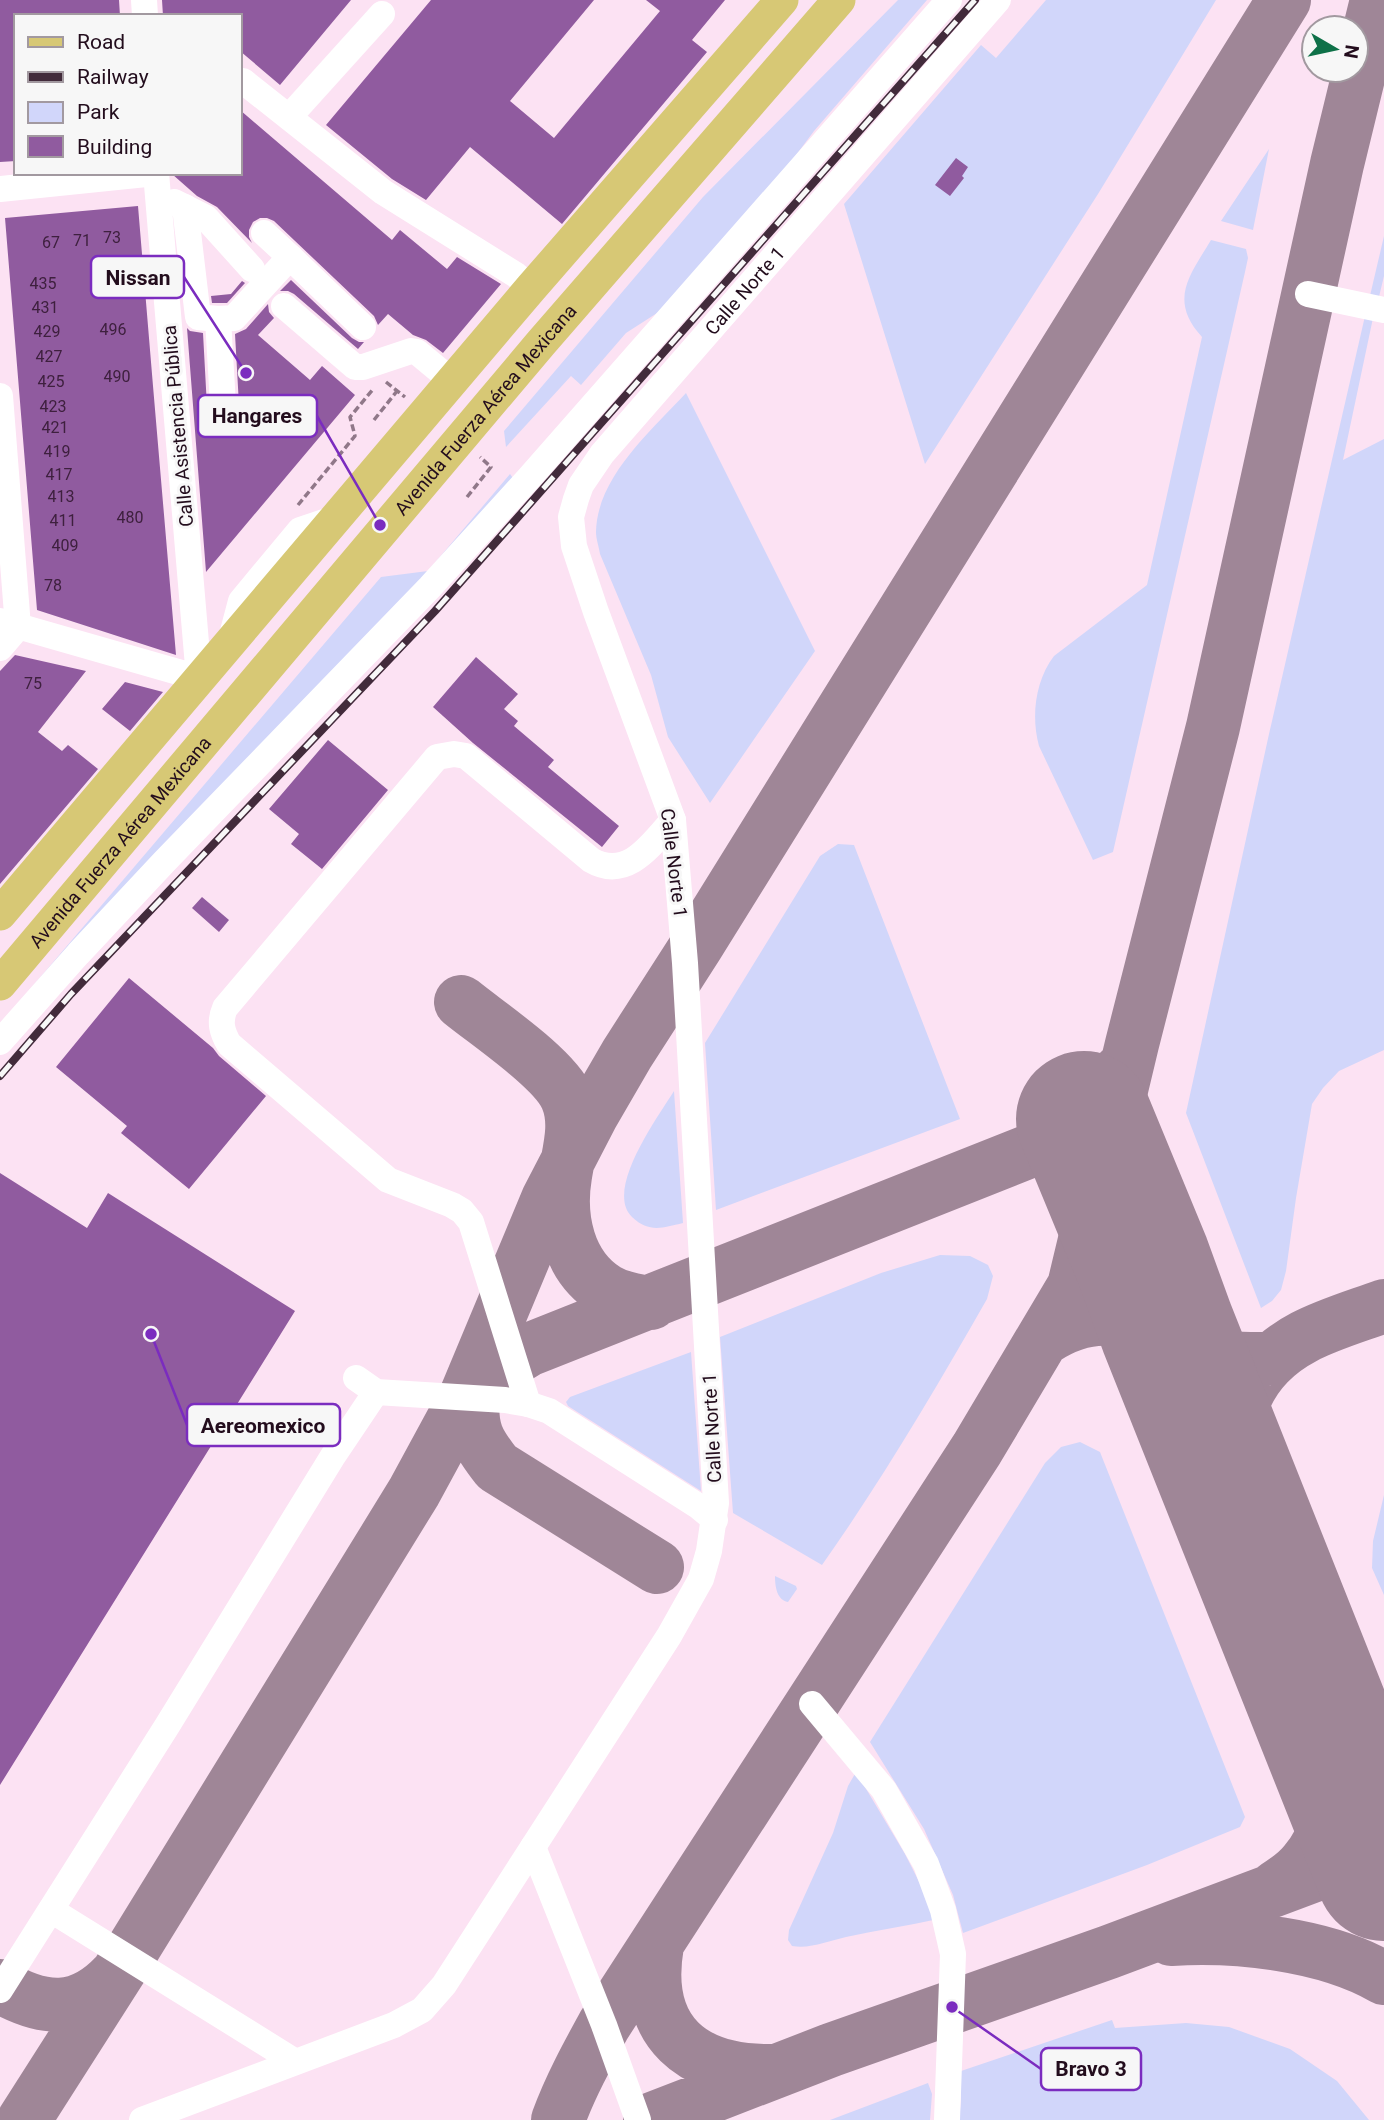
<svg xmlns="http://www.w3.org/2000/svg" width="1384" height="2120" font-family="Roboto,sans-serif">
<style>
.green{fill:#d1d6fa}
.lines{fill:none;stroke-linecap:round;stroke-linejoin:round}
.taxiway{stroke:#9f8697;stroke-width:54}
.runway{stroke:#9f8697;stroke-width:136}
.building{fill:#905b9f}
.path{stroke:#907889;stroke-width:3.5;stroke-dasharray:7 3.5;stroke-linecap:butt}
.minor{stroke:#fff;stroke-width:26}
.major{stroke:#d7c875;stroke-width:33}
.rail-casing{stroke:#422b3b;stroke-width:8}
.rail{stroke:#f7f7f7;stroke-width:5;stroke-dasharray:16;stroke-linecap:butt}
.labels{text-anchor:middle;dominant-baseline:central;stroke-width:6;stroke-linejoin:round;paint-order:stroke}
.number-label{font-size:16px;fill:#3e203e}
.street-label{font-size:19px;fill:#230d1d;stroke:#f7f7f7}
.leader{fill:none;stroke:#7b2cbf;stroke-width:2.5}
.callout-dot{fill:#7b2cbf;stroke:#f7f7f7;stroke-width:2.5}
.callout{fill:#f7f7f7;stroke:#7b2cbf;stroke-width:2.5}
.callout-label{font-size:21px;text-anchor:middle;font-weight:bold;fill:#230d1d}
</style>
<rect width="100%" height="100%" fill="#fce2f3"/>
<path class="green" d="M898 0H927L814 131 732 241 682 297 626 333 581 385 571 376 506 447 504 431 703 197Z
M1046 0H1216L1098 194 925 464 844 204 981 45 996 58Z
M1269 149 1253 230 1221 221Z
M1384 236V276L1378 301 1369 300Z
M1211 240 1246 249 1248 258 1245 272 1113 852 1093 860 1039 746C1031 717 1035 681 1054 656L1147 585 1202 337C1168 300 1190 275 1211 240Z
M1365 316 1373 318 1343 460 1384 439V1050L1339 1071 1323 1088 1312 1104 1296 1198 1286 1271 1281 1290 1272 1301 1261 1308 1186 1113 1269 734Z
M686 393 815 651 710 803 668 737 651 675 600 554C599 547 596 539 596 532 597 477 651 431 686 393Z
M510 474 518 485 32 987 381 577 428 571Z
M838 844 854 845 960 1119 716 1210 705 1043 820 856Z
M674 1091 683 1223C662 1228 649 1233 632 1217 604 1190 658 1117 674 1091Z
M940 1255 970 1256 988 1265 993 1276 987 1299C935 1390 882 1480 822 1565L733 1513 720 1337 881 1273Z
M691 1352 701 1491 568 1406 566 1402 570 1397Z
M1080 1442 1100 1452 1245 1817 1240 1827 1147 1865 963 1933 953 1895 924 1829 870 1742 1045 1463 1061 1447Z
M1384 1495V1595L1372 1568 1373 1541Z
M775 1576 796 1586 797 1589 788 1602C777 1600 775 1587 775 1576Z
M856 1772 905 1854 938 1919C908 1926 877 1930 846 1937 828 1941 811 1949 792 1946L788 1940 789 1930 833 1833 848 1786Z
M1112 2020 1115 2028 1186 2023 1229 2027 1290 2049 1337 2081 1369 2120H959L961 2101V2071Z
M928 2083 932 2094 930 2120H830Z"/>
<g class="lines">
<path class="taxiway" d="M461 1002C488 1024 554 1068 567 1098 578 1124 569 1150 565 1176 558 1218 568 1266 606 1290 619 1298 636 1301 651 1303
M1119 1146C1119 1198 1137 1248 1158 1295 1164 1309 1169 1326 1181 1337 1206 1359 1241 1361 1272 1358
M1045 1338C1084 1313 1131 1309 1163 1347 1174 1359 1182 1374 1191 1387
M469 1397C485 1375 505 1364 528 1350L1040 1147C1075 1129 1101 1106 1120 1071
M473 1398C470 1430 478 1443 497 1467L657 1567
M1243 1519C1225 1446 1230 1376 1304 1337 1329 1324 1357 1316 1384 1306
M1330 1725C1345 1754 1359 1775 1384 1796
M1276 1887C1287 1880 1297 1873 1305 1863 1327 1838 1339 1795 1333 1762 1330 1739 1320 1717 1314 1695
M1171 1939C1238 1935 1325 1944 1384 1978
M657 1945C642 2033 692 2073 776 2071
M0 1986C43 2011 79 2014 115 1976
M24 2120 128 1957 414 1492 465 1398 548 1199 591 1116 627 1054 697 945 1284 0
M558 2120C570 2087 587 2056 604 2025L977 1449 1074 1286 1132 1044 1213 727 1337 164 1377 0
M650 2120 831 2050 1109 1952 1384 1849"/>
<path class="runway" d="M1084 1119 1143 1262 1167 1328 1384 1873"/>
</g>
<path class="building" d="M0 0H119L120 16H16V161L0 162Z
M162 0H351L280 85 240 51V16H163Z
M431 0H594L510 101 554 138 660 11 646 0H725L692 40 707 52 562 224 470 147 426 200 392 179 326 125Z
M240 110 392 240 400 230 447 269 457 257 501 284 443 353 426 340 413 335 388 314 378 325 374 316 274 221 267 218H260L253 222 249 230V237L252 243 217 207 197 196 172 174 240 173Z
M956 158 968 167 962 176 964 178 950 196 935 185Z
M138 206 153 386 176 655 37 610 5 218Z
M291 280 352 338 359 342H364L358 349 294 294 288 291H280Z
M242 281 245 283 227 303H212L211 296 231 294Z
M268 304 269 312 274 318 258 335 310 380 322 366 355 395 206 572 187 328 190 331 203 333 207 407 210 414 215 419 225 421 231 418 237 413 239 405 235 334 246 329Z
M15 655 86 671 38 732 62 751 68 745 98 769 0 884V671Z
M476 657 518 694 504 709 518 721 514 726 554 760 548 767 619 826 602 847 473 743 433 707Z
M125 682 163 692 130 731 102 709Z
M328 740 388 790 322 869 291 844 299 834 269 809Z
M202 897 229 920 219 932 192 908Z
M129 978 213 1048 219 1056 266 1096 189 1189 121 1133 127 1126 56 1067Z
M0 1173 87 1228 108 1193 295 1311 0 1785Z"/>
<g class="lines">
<path class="path" d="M386 382 405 397
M374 420 397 391
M467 497 491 467 480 457
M298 505 355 436 350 417 374 388"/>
<g class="minor">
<path d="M144 0 145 16"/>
<path d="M243 81 383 192 516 275 531 288"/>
<path d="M289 117 382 14"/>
<path d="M0 189 156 173"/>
<path d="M174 202 206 218 252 269"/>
<path d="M185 207 198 317 218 319 234 318 290 257 363 327"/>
<path d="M264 233 290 257"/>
<path d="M1308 294 1384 310"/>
<path d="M284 306 355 367H363L411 351 417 352 452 381"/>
<path d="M218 319 223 405"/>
<path d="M0 396 18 627 0 648"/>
<path d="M0 621 199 678 156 173"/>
<path d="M231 639 241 601 300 530 336 518"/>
<path d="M0 1042 78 954 164 862 430 587 529 478 949 0"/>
<path d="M356 1378 376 1392 505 1400 528 1404 549 1411 698 1506 715 1520"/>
<path d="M528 1404 471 1222 462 1211 452 1205 388 1180 229 1044C222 1032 219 1022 225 1008L437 757 454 754 466 756 591 860C627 881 651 845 673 820"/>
<path d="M812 1704 884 1790 926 1864 943 1910 953 1954 947 2120"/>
<path id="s1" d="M533 1847 669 1636 701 1579 709 1551 716 1503 685 963 673 820 596 612 574 546 571 517 576 499 581 485 602 454 998 0"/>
<path d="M51 1910 294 2061"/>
<path d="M0 1990 167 1726 333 1456 376 1392"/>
<path d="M142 2120 394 2025 422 2010 444 1985 533 1847 604 2025 638 2120"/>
</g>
<g class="major">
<path d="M0 914 531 288 782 0"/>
<path id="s2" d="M0 984 541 343 839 0"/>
</g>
<g class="rail-casing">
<path id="rail" d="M0 1076 71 994 435 611 975 0"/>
</g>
<use href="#rail" class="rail"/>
</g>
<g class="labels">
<g class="number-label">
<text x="112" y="237">73</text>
<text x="82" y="240">71</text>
<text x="51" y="242">67</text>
<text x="43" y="283">435</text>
<text x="45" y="307">431</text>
<text x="113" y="329">496</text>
<text x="47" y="331">429</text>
<text x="49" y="356">427</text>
<text x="117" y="376">490</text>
<text x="51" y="381">425</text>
<text x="53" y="406">423</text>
<text x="55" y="427">421</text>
<text x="57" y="451">419</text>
<text x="59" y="474">417</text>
<text x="61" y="496">413</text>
<text x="130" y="517">480</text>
<text x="63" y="520">411</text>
<text x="65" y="545">409</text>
<text x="53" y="585">78</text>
<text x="33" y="683">75</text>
</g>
<g class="street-label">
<text stroke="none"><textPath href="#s1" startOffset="1687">Calle Norte 1</textPath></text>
<text stroke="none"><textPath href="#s2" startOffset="752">Avenida Fuerza Aérea Mexicana</textPath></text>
<text transform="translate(178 426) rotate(-95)">Calle Asistencia Pública</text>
<text stroke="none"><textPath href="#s2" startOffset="186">Avenida Fuerza Aérea Mexicana</textPath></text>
<text transform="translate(674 863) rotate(83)">Calle Norte 1</text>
<text transform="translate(712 1428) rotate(-93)">Calle Norte 1</text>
</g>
</g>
<path class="leader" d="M246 373L184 277M380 525L317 416M151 1334L187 1425M952 2007L1041 2069"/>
<g class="callout-dot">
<circle cx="246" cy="373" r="7"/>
<circle cx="380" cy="525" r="7"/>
<circle cx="151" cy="1334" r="7"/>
<circle cx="952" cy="2007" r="7"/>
</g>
<g class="callout">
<rect x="91" y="256" width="93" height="42" rx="7"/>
<rect x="198" y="395" width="119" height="42" rx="7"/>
<rect x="187" y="1404" width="153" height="42" rx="7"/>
<rect x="1041" y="2048" width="100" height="42" rx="7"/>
</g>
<g class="callout-label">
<text x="138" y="285">Nissan</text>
<text x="257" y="423">Hangares</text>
<text x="263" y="1433">Aereomexico</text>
<text x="1091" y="2076">Bravo 3</text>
</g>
<rect x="14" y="14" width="228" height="161" fill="#f7f7f7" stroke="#a299a0" stroke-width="2"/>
<rect x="28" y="37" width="35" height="10" fill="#d7c875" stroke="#a299a0" stroke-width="2"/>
<text x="77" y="49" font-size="21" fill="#230d1d">Road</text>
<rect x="28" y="72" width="35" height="10" fill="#422b3b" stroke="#a299a0" stroke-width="2"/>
<text x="77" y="84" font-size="21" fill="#230d1d">Railway</text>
<rect x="28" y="102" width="35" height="21" fill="#d1d6fa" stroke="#a299a0" stroke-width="2"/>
<text x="77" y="119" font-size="21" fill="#230d1d">Park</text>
<rect x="28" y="136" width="35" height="21" fill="#905b9f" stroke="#a299a0" stroke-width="2"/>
<text x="77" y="154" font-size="21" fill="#230d1d">Building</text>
<g transform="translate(1335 49) rotate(99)"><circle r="33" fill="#f7f7f7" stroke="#a299a0" stroke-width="2"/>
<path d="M0-5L12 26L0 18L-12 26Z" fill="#0e7148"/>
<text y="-10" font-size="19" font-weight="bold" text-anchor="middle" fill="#230d1d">N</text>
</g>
</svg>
